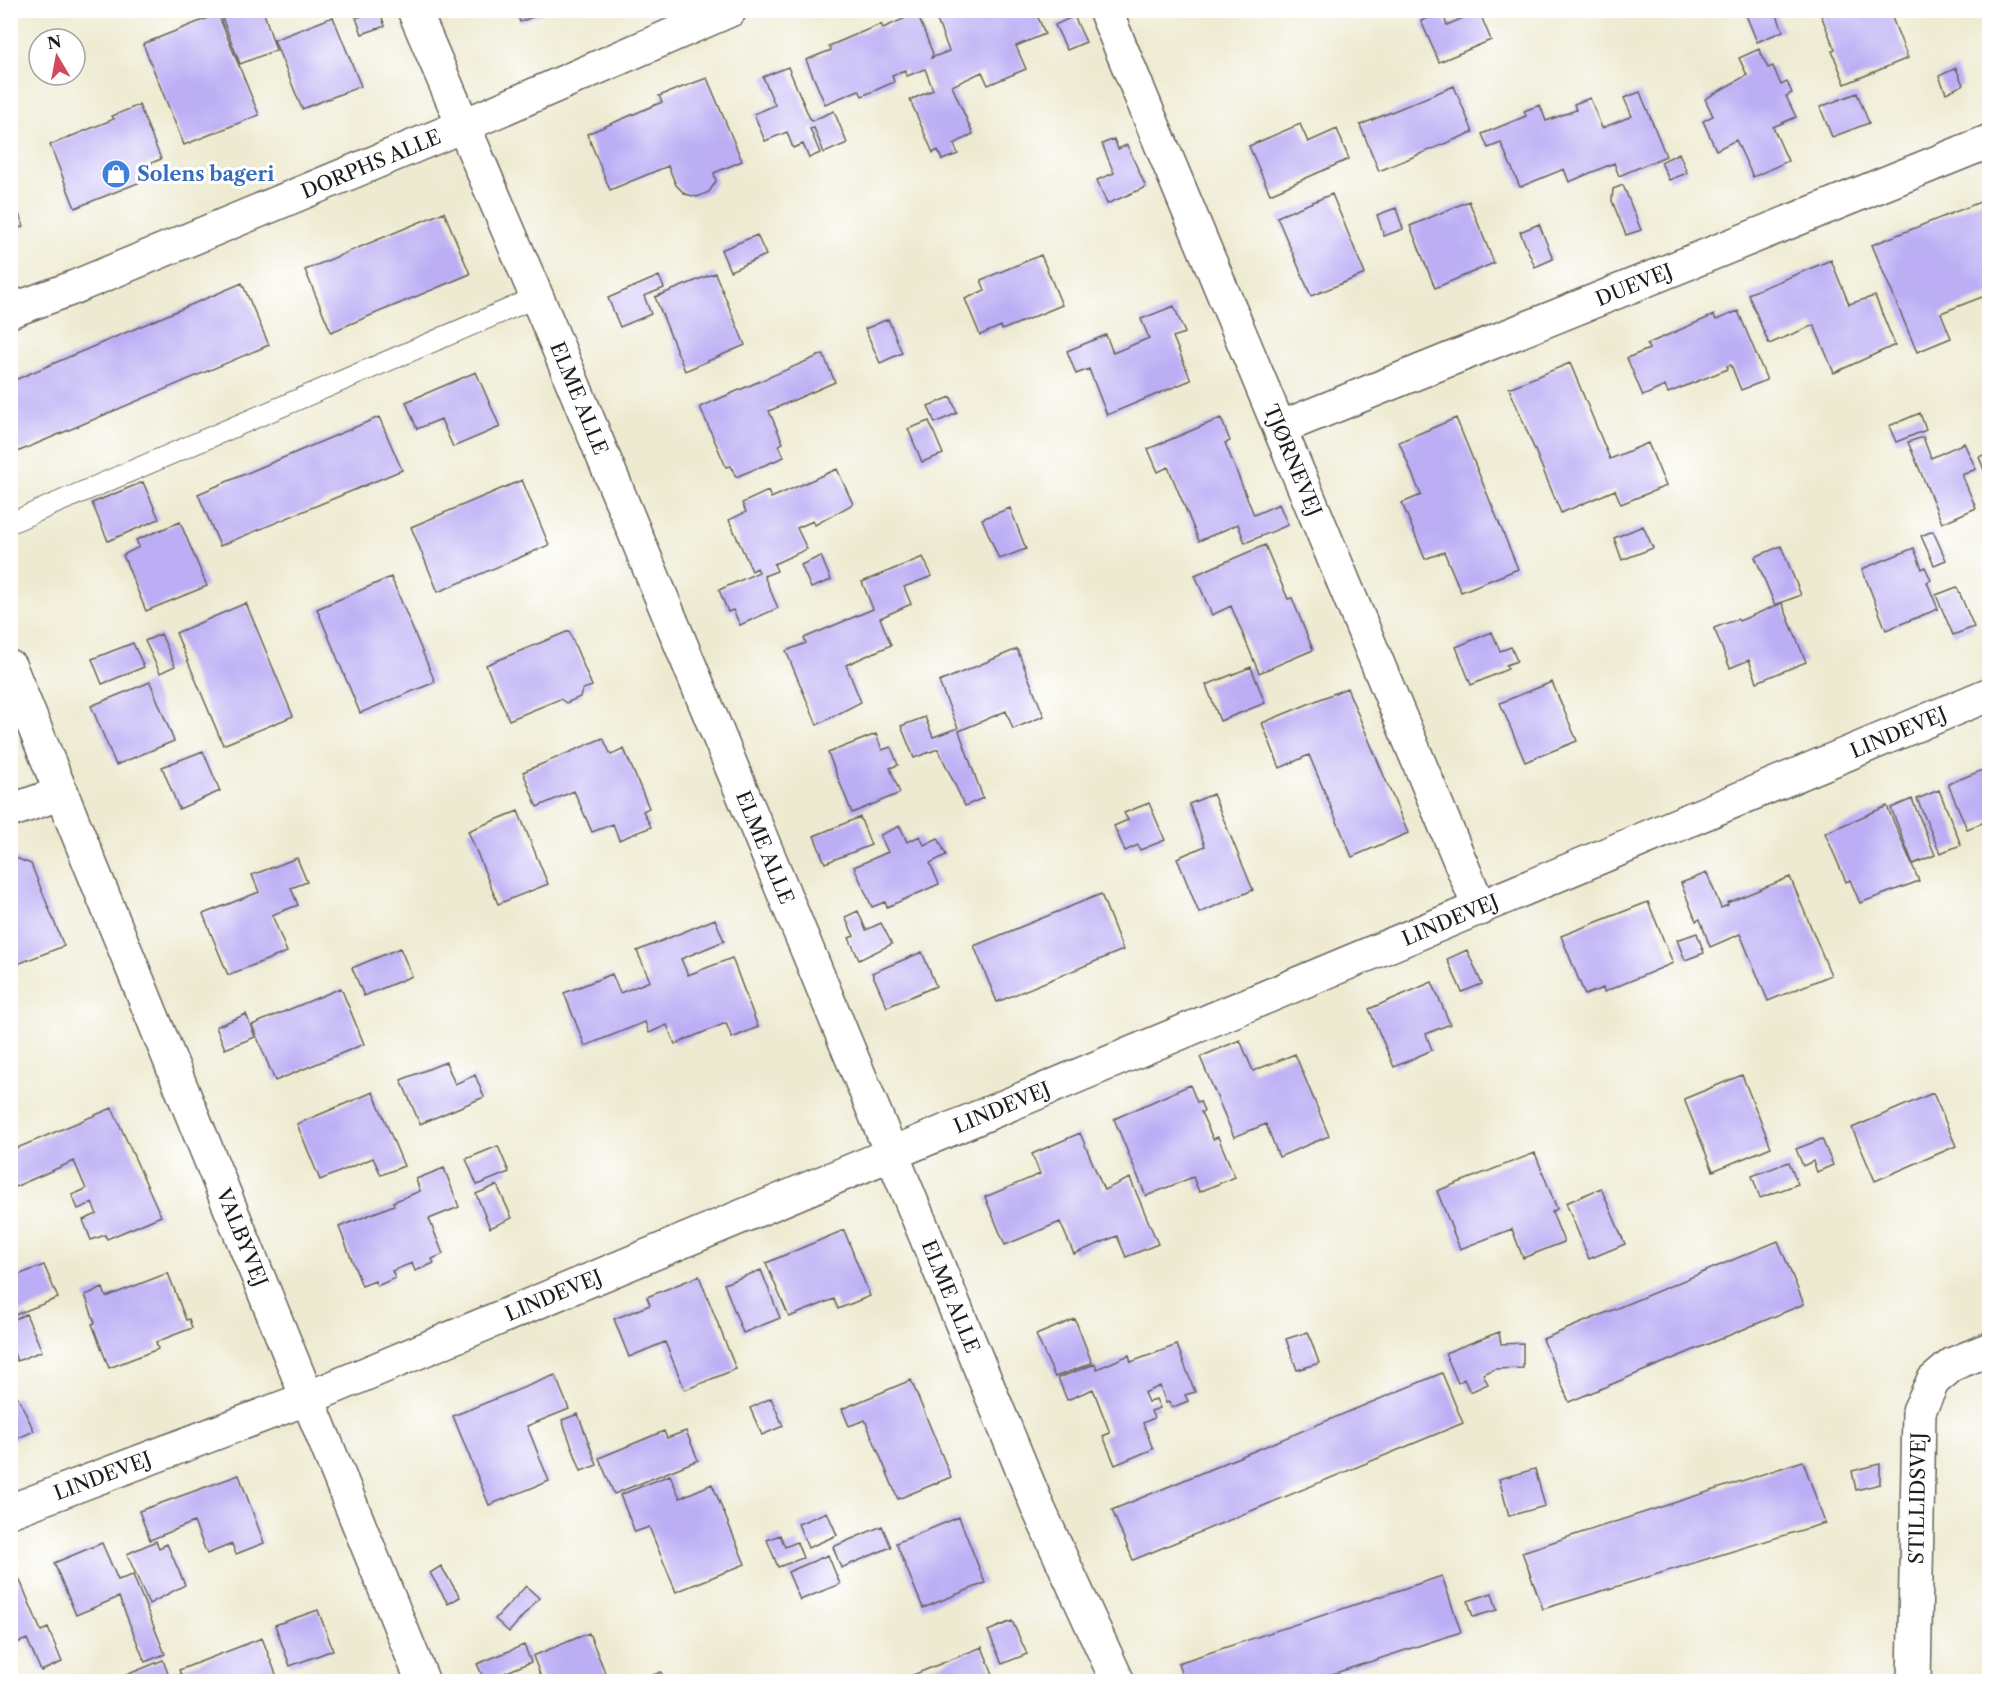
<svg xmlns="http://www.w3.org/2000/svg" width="2000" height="1692" font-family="'Libre Caslon Text',serif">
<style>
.building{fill:#bbaef4}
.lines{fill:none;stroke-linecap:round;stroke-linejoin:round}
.lane-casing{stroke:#66645b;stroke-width:22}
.street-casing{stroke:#66645b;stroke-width:36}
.lane{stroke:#fff;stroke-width:20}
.street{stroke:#fff;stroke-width:33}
.labels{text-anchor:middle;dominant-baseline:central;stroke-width:6;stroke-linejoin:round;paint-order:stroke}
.street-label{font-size:20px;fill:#1c1c1c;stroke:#fff}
.shop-label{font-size:20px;font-weight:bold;fill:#366cbe;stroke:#fff;text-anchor:start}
</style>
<rect width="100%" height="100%" fill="#fff"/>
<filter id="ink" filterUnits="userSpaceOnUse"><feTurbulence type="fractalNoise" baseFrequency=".0167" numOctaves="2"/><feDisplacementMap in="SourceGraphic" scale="12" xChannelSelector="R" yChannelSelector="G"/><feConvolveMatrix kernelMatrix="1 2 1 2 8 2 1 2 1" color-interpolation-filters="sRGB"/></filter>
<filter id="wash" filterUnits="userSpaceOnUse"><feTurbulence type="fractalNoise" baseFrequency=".008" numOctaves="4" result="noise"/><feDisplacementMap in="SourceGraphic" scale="24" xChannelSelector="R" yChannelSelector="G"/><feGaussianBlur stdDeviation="1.35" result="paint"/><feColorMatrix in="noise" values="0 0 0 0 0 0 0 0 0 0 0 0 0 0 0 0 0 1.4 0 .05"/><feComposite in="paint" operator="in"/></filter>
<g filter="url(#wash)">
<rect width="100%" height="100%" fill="#eeead1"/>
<g id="blocks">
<path class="building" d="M219 10H263L276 50 240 64Z
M379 10 385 26 362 34 356 18Z
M516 10H548V11L520 22Z
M933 10H1035L1045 34 1016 46 1026 69 988 85 982 72 952 86 973 134 954 144 958 154 942 160 938 150 933 153 910 100 933 90 925 69 907 76 905 70 892 75 894 82 862 96 859 90 825 104 806 60 831 50 829 46 881 24 883 28 917 13 933 54 931 58 949 51Z
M1744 10H1775L1783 31 1757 42Z
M1819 10H1889L1908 58 1845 84 1832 51 1835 50Z
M1479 11 1491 40 1439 62 1421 21 1442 12 1447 25Z
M218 14 259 115 184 145 143 44Z
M1074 16 1086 42 1067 50 1055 25Z
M333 17 361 86 302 109 274 40Z
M1759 49 1768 68 1773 66 1781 85 1787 82 1792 93 1786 96 1796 117 1773 127 1788 161 1753 177 1736 140 1716 150 1703 121 1713 116 1705 99 1747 75 1739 58Z
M788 67 811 121 834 111 847 143 824 153 814 128 810 129 820 153 809 158 803 144 793 148 787 132 765 141 754 114 775 105 763 77Z
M1956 68 1963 85 1946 93 1939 76Z
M707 78 742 161 714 173 716 181 709 192 697 197 685 194 676 185 668 166 610 190 587 134 662 102 659 96Z
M1454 86 1473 132 1379 171 1360 125Z
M1640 92 1666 156 1619 176 1614 163 1569 182 1564 169 1520 187 1501 143 1488 148 1482 134 1526 116 1524 111 1540 105 1546 121 1576 110 1574 104 1590 98 1602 128 1632 116 1624 98Z
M1857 93 1869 123 1832 137 1820 107Z
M139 105 161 159 139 168 143 181 75 208 50 145 114 119 112 116Z
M1300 124 1308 142 1337 129 1349 159 1270 194 1249 146Z
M1114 139 1118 149 1127 145 1146 187 1107 204 1097 180 1114 173 1102 144Z
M1679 153 1687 173 1669 180 1661 162Z
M1623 185 1641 230 1626 235 1612 201 1613 189Z
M10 194 24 226 10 232Z
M1332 194 1365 274 1311 296 1277 217Z
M1990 198V294L1941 313 1951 338 1917 352 1872 245Z
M1469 201 1494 263 1435 288 1410 226Z
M1396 208 1403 229 1384 236 1377 215Z
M444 212 470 274 331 332 305 270Z
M1539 224 1553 259 1535 267 1520 232Z
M757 235 766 255 730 271 721 250Z
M1041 255 1062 305 1002 330 1001 326 980 335 965 299 985 290 981 280Z
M1831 260 1849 304 1875 296 1895 345 1834 373 1814 325 1769 344 1748 294Z
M715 273 745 345 685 371 655 297Z
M659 276 664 288 644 296 651 314 620 327 608 298Z
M242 283 269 345 10 455V382Z
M1174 306 1185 333 1173 337 1191 380 1107 415 1089 369 1076 374 1067 351 1106 335 1113 353 1149 338 1141 319Z
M1738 311 1767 380 1741 390 1731 365 1727 366 1728 369 1668 393 1665 386 1643 396 1627 358 1649 349 1647 344 1714 315 1716 320Z
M888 319 902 353 880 363 865 329Z
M823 354 835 382 769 411 783 443 779 445 784 457 736 477 731 466 726 467 700 407Z
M1570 363 1610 459 1648 443 1666 486 1621 504 1615 490 1561 513 1509 388Z
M476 372 500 427 453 447 441 419 417 429 406 402Z
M951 397 957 413 935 423 928 406Z
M1920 413 1926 430 1896 442 1889 426Z
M379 417 402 470 220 546 198 494Z
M1221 418 1230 441 1225 443 1254 515 1279 504 1288 525 1245 543 1238 524 1199 541 1168 467 1158 472 1148 449Z
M1456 418 1518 569 1461 592 1444 552 1425 559 1402 503 1421 495 1399 442Z
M929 421 943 454 922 462 908 429Z
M1923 437 1931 458 1964 443 1976 469 1962 475 1976 508 1942 523 1908 442Z
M1989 452V483L1979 457Z
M837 469 853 504 815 525 813 521 797 528 807 549 774 564 777 571 764 576 778 608 740 625 733 610 728 612 719 590 759 572 757 568 752 571 729 520 746 512 742 503 768 491 771 498Z
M522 480 549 545 438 592 411 527Z
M143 482 159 519 108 541 92 503Z
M1010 508 1026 549 999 559 982 519Z
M180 522 207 586 146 611 123 555 139 547 136 540Z
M1643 526 1653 548 1622 560 1614 538Z
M1933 531 1946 560 1934 565 1921 536Z
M1265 545 1288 599 1292 598 1313 650 1259 673 1231 606 1212 615 1195 575Z
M1781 546 1801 595 1775 605 1755 557Z
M1914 548 1922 569 1925 567 1931 580 1927 582 1938 609 1886 630 1862 569Z
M821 556 831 580 811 588 801 565Z
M923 557 932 576 904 587 911 604 880 618 891 645 846 665 861 702 817 725 786 651 806 643 804 638 873 609 862 582Z
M391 577 435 682 360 713 317 609Z
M1957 587 1974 627 1953 635 1936 595Z
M246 603 293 716 223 745 176 633Z
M1782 603 1806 662 1757 682 1749 660 1730 668 1714 628 1738 619 1739 621Z
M569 631 592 686 583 689 580 697 566 703 560 699 509 720 486 665Z
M1492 632 1500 651 1511 647 1517 661 1506 665 1508 669 1471 685 1456 647Z
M161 634 175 666 160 673 145 641Z
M133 643 144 667 102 684 92 659Z
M1017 649 1044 716 1013 729 1006 711 959 731 983 798 965 806 938 749 914 758 901 726 925 717 933 737 958 728 939 682Z
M1251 667 1265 703 1220 721 1206 685Z
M150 682 174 741 116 765 91 706Z
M1552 682 1577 741 1525 762 1500 703Z
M1347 688 1408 833 1352 857 1309 755 1280 768 1262 723Z
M876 734 882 750 891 747 898 765 890 768 900 793 852 813 828 753Z
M603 738 611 755 624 749 649 808 643 811 651 827 619 840 613 824 592 832 574 791 537 807 523 772Z
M203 751 220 791 179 809 162 767Z
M1990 767V820L1967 829 1948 784Z
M1939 790 1961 845 1940 853 1917 799Z
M1213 794 1253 890 1199 913 1177 858 1205 846 1189 804Z
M1912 799 1935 855 1913 864 1891 808Z
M1149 803 1165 840 1140 850 1138 845 1125 851 1114 826 1128 820 1124 813Z
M1887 806 1919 881 1860 903 1850 880 1846 882 1825 833Z
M518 811 548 884 498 904 468 831Z
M860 817 871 845 825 863 814 836Z
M900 826 907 842 920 836 924 845 938 838 946 855 930 863 939 884 887 907 885 902 872 907 854 867 888 852 880 835Z
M16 858 31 864 64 946 10 967V860Z
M297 858 307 882 291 888 298 905 272 915 287 952 228 975 203 914 259 892 252 875Z
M1707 873 1721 908 1728 905 1727 903 1790 877 1831 975 1768 1001 1740 934 1710 947 1700 919 1696 921 1681 883Z
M1101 894 1123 950 997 1002 974 946Z
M1648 902 1673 963 1604 992 1603 988 1585 995 1561 936Z
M858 911 866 930 881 923 892 944 859 960 849 938 854 936 845 917Z
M715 919 724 941 681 959 688 975 732 958 758 1027 732 1038 726 1023 675 1044 667 1025 649 1033 645 1022 585 1046 564 993 612 974 620 993 650 981 637 951Z
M1697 933 1704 953 1685 960 1677 940Z
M400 948 412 976 364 996 352 968Z
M1467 950 1482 984 1462 992 1447 959Z
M922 952 936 986 887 1007 872 973Z
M1432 982 1450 1024 1426 1034 1432 1050 1394 1067 1369 1009Z
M341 988 364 1044 275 1081 252 1025Z
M246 1014 255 1037 225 1049 216 1027Z
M1240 1040 1253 1071 1295 1054 1329 1136 1279 1157 1266 1124 1234 1137 1200 1057Z
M446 1062 455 1084 475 1075 484 1097 420 1124 401 1080Z
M1742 1075 1771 1147 1713 1171 1684 1099Z
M1190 1085 1197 1102 1200 1101 1204 1111 1201 1112 1213 1139 1218 1137 1235 1177 1199 1192 1193 1177 1146 1196 1114 1119Z
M373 1092 404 1166 381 1175 373 1158 320 1180 297 1124Z
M1933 1093 1956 1146 1875 1181 1852 1128Z
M112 1108 161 1216 107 1239 105 1235 91 1240 83 1220 97 1214 92 1203 78 1209 72 1195 86 1189 74 1161 10 1189V1151Z
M1080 1133 1104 1190 1130 1178 1158 1244 1126 1257 1117 1236 1074 1254 1060 1222 1005 1245 985 1197 1040 1174 1032 1154Z
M1822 1139 1833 1165 1817 1172 1813 1161 1803 1166 1796 1149Z
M498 1146 509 1172 477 1185 466 1159Z
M1535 1153 1557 1209 1552 1212 1564 1242 1523 1258 1512 1229 1460 1249 1437 1191Z
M1789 1162 1798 1184 1760 1198 1752 1176Z
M444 1168 459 1207 429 1219 443 1254 432 1259 434 1263 415 1271 412 1263 392 1271 395 1278 377 1286 375 1281 362 1286 339 1227 394 1205 393 1202 420 1191 416 1179Z
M497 1185 512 1218 490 1228 476 1194Z
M1601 1188 1625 1244 1589 1259 1566 1203Z
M844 1230 870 1296 838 1309 834 1299 789 1317 766 1263Z
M1778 1241 1804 1304 1569 1402 1543 1339Z
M44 1265 58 1298 10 1317V1278Z
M761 1270 780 1318 743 1333 724 1284Z
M168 1273 186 1320 189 1319 192 1328 156 1342 158 1349 109 1368 92 1324 95 1323 85 1295 103 1288 106 1297Z
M699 1276 736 1369 685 1390 665 1342 629 1357 614 1319 650 1305 647 1297Z
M26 1314 42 1351 17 1361 10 1344V1321Z
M1075 1319 1092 1363 1055 1377 1036 1335Z
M1308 1332 1319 1363 1297 1370 1286 1339Z
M1499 1332 1501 1344 1523 1343V1368L1495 1369 1483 1374 1488 1384 1470 1392 1464 1379 1458 1383 1445 1353Z
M1177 1345 1195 1392 1185 1395 1188 1401 1171 1408 1169 1402 1166 1403 1160 1386 1144 1393 1148 1402 1156 1399 1160 1408 1151 1411 1154 1418 1143 1423 1153 1449 1115 1465 1103 1436 1110 1433 1093 1389 1067 1400 1058 1378 1095 1364 1097 1369 1129 1355 1131 1362Z
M1442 1373 1463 1423 1133 1560 1112 1510Z
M555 1375 569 1409 527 1426 549 1481 489 1505 453 1416Z
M911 1380 951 1477 898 1499 865 1420 849 1426 842 1409Z
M18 1397 34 1431 14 1440 10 1432V1400Z
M771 1398 783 1426 762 1435 750 1408Z
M578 1414 597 1465 581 1471 562 1420Z
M664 1431 667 1438 686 1431 698 1460 614 1494 599 1458Z
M1803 1461 1825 1523 1543 1609 1522 1552Z
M1880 1464V1484L1856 1490 1852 1471Z
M1535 1469 1545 1506 1509 1516 1499 1479Z
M239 1475 264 1543 236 1554 232 1544 207 1554 194 1522 150 1540 139 1511Z
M670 1475 680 1498 712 1484 745 1564 676 1592 649 1527 635 1532 620 1495Z
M827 1512 837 1535 808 1548 798 1524Z
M959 1517 985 1583 923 1608 896 1543Z
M882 1526 891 1547 841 1568 833 1547Z
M780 1535 785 1547 797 1542 803 1558 778 1567 767 1540Z
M156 1541 159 1548 167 1544 185 1585 149 1604 127 1554Z
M102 1543 118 1580 133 1575 165 1654 145 1662 119 1597 76 1615 54 1563Z
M828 1555 840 1584 800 1600 788 1572Z
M441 1566 460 1597 448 1604 430 1573Z
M1442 1576 1461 1632 1308 1682H1184L1178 1663Z
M19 1578 41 1631 48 1628 62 1662 41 1671 27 1639 10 1646V1582Z
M526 1586 539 1598 509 1632 495 1619Z
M1492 1593 1497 1610 1473 1617 1468 1601Z
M318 1610 333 1650 290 1666 275 1625Z
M1012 1621 1027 1654 1002 1664 988 1631Z
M589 1633 609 1682H543L533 1656Z
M262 1638 279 1682H184L179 1670Z
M524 1645 531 1662 485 1681 477 1664Z
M982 1647 996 1682H898V1681Z
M163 1660 170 1679 163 1682H109Z
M661 1672 665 1682H637V1681Z"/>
</g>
</g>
<g filter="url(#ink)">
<use href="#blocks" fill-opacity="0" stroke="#66645b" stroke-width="1.5"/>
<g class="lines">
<g class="lane-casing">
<path id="lane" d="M10 523 537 297"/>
</g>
<g class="street-casing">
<g id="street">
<path id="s1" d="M414 10 550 328 1039 1510 1118 1682"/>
<path id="s2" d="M1105 10 1480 909"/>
<path id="s3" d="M10 311 70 289 465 125 730 10"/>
<path id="s4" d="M1280 428 1990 141"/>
<path id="s5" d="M10 667 423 1682"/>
<path d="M10 811 62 793"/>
<path id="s6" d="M10 1511 308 1398 1990 694"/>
<path id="s7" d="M1914 1682 1919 1411 1933 1381 1953 1364 1990 1349"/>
</g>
</g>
<use href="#lane" class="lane"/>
<use href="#street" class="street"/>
</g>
</g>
<defs>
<g id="shop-disc" transform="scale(1.5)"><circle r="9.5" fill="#3f7fe0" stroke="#fff"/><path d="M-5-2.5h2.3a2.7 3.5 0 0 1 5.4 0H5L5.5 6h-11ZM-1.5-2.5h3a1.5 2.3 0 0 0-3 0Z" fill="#fff"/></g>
</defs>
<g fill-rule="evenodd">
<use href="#shop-disc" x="116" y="174"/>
</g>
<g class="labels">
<g class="street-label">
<text stroke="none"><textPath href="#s3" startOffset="390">DORPHS ALLE</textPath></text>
<text stroke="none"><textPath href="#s4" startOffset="382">DUEVEJ</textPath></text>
<text stroke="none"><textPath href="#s1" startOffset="422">ELME ALLE</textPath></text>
<text stroke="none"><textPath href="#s2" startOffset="488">TJØRNEVEJ</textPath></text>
<text stroke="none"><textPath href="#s6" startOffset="2043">LINDEVEJ</textPath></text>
<text stroke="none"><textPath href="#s1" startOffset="908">ELME ALLE</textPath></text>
<text stroke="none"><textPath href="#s6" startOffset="1557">LINDEVEJ</textPath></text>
<text stroke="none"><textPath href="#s6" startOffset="1071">LINDEVEJ</textPath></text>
<text stroke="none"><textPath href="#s5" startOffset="616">VALBYVEJ</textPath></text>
<text stroke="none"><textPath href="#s6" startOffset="585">LINDEVEJ</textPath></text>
<text stroke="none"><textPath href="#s1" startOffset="1394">ELME ALLE</textPath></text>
<text stroke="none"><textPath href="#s6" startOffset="99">LINDEVEJ</textPath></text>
<text stroke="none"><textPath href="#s7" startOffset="184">STILLIDSVEJ</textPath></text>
</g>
<g class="shop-label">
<text x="137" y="174">Solens bageri</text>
</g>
</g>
<rect width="2000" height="1692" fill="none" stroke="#fff" stroke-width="36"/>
<g transform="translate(57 57) rotate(350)"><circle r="28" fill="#ffffff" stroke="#a4a4a4" stroke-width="1.5"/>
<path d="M0-4.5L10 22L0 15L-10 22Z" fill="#d1495b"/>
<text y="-9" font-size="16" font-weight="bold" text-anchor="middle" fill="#1c1c1c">N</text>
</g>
</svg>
